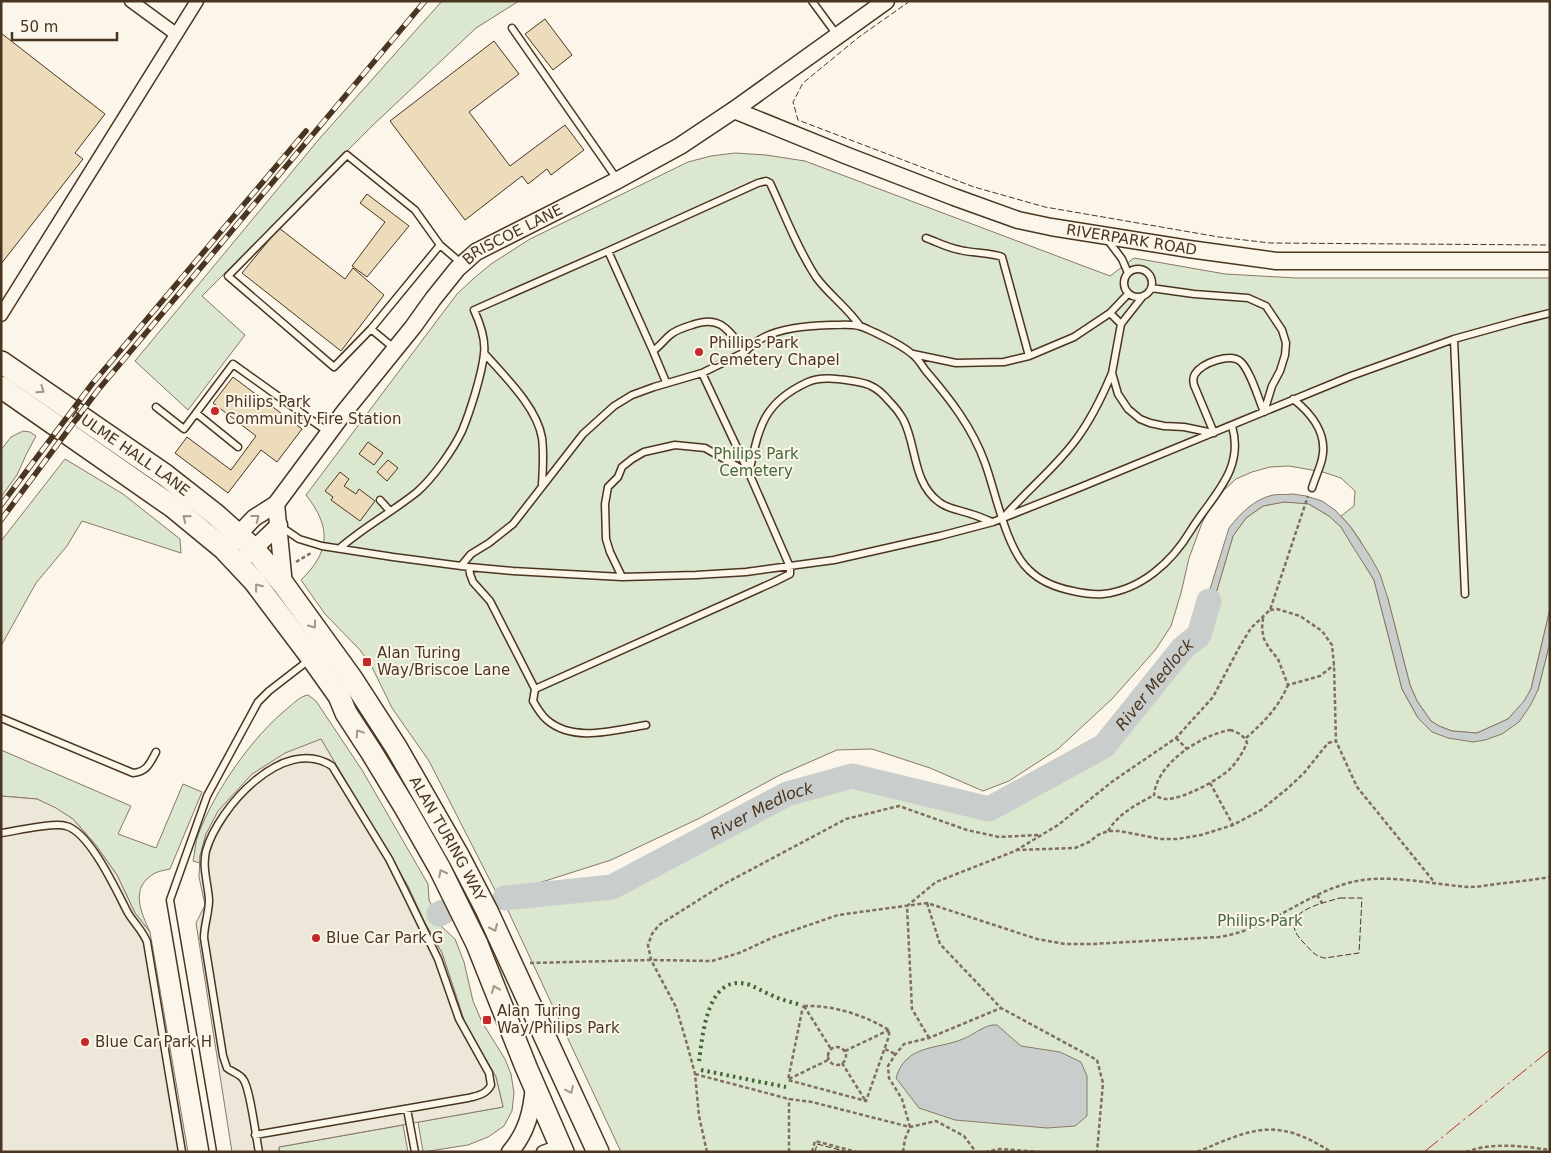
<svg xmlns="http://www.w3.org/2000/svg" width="1551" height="1153" font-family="'DejaVu Sans',sans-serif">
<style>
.green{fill:#dce7d0;stroke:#887966}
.parking{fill:#ede7d9;stroke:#887966}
.water{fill:#c9cecd;stroke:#887966}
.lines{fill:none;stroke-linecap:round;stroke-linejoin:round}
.river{stroke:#c9cecd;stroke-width:25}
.building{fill:#ecdcbc;stroke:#4a3520}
.service-casing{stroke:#4a3520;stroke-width:9}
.minor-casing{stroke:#4a3520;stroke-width:15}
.tertiary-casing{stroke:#4a3520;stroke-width:19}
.trunk-casing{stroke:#4a3520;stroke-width:24}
.path{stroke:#7f6f5c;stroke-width:2.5;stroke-dasharray:4 2.5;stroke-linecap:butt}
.service{stroke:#fbf6e9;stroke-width:6}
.minor{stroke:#fbf6e9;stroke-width:12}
.tertiary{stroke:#fbf6e9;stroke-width:16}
.trunk{stroke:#fbf6e9;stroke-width:21}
.rail-casing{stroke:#4a3520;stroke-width:5.5}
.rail{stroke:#fbf6e9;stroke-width:4;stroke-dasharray:11;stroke-linecap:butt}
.hedge{stroke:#436837;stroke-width:4;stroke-dasharray:2.5 4;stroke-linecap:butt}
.fence{stroke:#4a3520;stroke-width:1;stroke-dasharray:6 2.5;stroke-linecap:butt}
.power{stroke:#c62828;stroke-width:1;stroke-dasharray:18 4 2.5 4;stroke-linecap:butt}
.oneway{stroke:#a29684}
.poi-dot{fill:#c62828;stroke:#fbf6e9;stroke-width:2}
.labels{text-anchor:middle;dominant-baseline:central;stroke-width:4;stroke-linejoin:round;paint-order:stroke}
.street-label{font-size:15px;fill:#4a3520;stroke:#fbf6e9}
.poi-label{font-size:15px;fill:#4a3520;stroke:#fbf6e9;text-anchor:start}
.park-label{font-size:15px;fill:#436837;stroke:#fbf6e9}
.water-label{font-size:16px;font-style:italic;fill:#4a3520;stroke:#fbf6e9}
</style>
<rect width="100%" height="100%" fill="#fbf6e9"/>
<path class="green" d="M442 1H519L476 28 372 126 202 296 245 335 188 410 135 361 320 138Z
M735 153 766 155 805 161 1110 276 1134 258 1225 274 1296 278H1550V609L1531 689 1525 701 1508 719 1477 733 1452 731 1439 726 1431 721 1417 701 1410 685 1388 599 1360 540 1350 526 1341 516 1354 506 1355 491 1341 478 1323 472 1289 466 1270 467 1252 472 1236 479 1223 491 1212 504 1202 523 1189 558 1181 593 1171 626 1156 649 1113 698 1058 749 1009 781 983 791 930 768 872 749 837 750 780 775 700 818 611 860 498 896 429 761 392 708 372 667 360 650 325 614 301 580C331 551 331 527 306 495L457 294 473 279 491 264 530 239 688 162 711 156Z
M23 431 30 432 36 436 26 455 17 475 1 497V450L11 437Z
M65 459 123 494 180 539 181 553 82 521 67 546 36 583 1 646V541Z
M1284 502 1307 503 1329 516 1341 527 1374 580 1402 689 1418 718 1432 732 1502 734 1538 690 1550 642V1152H621L504 902 613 890 788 796 853 778 989 811 1106 748 1184 651 1203 637 1233 536 1246 518 1263 506Z
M308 695 316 701 362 770 428 884 429 900 442 927 455 939 464 962 473 1001 482 1022 505 1059 511 1074 514 1093 512 1111 504 1126 488 1137 468 1145 423 1152 418 1122 503 1107 496 1077 465 1023 442 953 321 739 206 834 200 856V863L193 861C195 853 195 843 198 835 215 790 252 737 289 707 295 702 301 696 308 695Z
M1 750 131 806 118 834 156 848 183 784 202 792 170 869C166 870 159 871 155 873 129 888 141 912 150 932L135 913 117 875 95 844 73 819 37 799 1 796Z
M403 1125 408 1152H279V1147Z"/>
<path class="parking" d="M321 739 408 886 424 921 442 953 465 1023 496 1077 503 1107 279 1147V1152H232L196 923 205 905 199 877 200 856 206 834 218 811 252 774 285 753Z
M1 796 37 799 56 808 73 819 95 844 117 875 135 913 150 932 188 1152H1Z"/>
<path class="water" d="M1293 494 1306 496 1322 501 1335 510 1350 526 1370 556 1380 574 1388 599 1410 685 1417 701 1431 721 1439 726 1452 731 1477 733 1508 719 1524 701 1531 689 1550 609V642L1538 690 1530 706 1519 722 1502 734 1485 740 1473 742 1448 738 1432 732 1418 718 1402 689 1374 580 1350 542 1341 527 1329 516 1309 504 1284 502 1263 506 1246 518 1233 536 1203 637 1197 631 1229 528C1240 514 1254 499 1273 495 1279 494 1286 495 1293 494Z
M992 1025H997L1021 1046 1060 1052 1081 1062 1087 1076V1116L1075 1126 1047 1128 955 1120 919 1108 896 1078C906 1044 936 1050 963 1039 973 1035 982 1027 992 1025Z"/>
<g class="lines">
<g class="river">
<path id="s1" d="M505 898 612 887 787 794 852 776 989 809 1104 746 1182 649 1199 635 1209 601"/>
<path d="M439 914 443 912"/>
</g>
</g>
<path class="building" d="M545 19 572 55 553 70 525 34Z
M1 33 105 114 75 153 83 159 1 264Z
M494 41 519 74 469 112 510 166 565 125 584 150 551 175 547 169 528 184 522 176 465 220 390 121Z
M367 194 409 226 367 277 352 266 385 222 360 203Z
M279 228 345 279 353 268 384 295 341 351 242 273Z
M233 377 302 429 277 462 261 450 228 493 175 453 187 437 231 470 256 436 213 403Z
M368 442 383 453 374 465 359 454Z
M388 460 398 468 387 481 377 472Z
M340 472 349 479 344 486 356 494 359 489 375 501 360 521 331 500 333 497 325 491Z"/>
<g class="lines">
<g class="service-casing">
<path id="service" d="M812 1 837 35
M512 28 617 179
M926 238C937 242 948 248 960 250 971 253 994 253 1002 257L1029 356
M1107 239 1122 259 1128 273
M440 245 415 210 347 155 228 276 334 367 371 329 440 245 461 263
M608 251 653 351
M1124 283a14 14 0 1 1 28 0a14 14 0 1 1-28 0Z
M1151 288 1194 294 1248 298 1266 306 1282 330 1286 343 1285 355 1280 371 1272 386 1264 412
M1128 294 1110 313 1121 324 1143 296
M1121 324 1112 373 1118 394 1128 409 1140 419 1150 423 1164 426 1184 427 1213 433
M371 329 395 349
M1454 339 1465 594
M745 352C749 348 754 343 759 340 780 327 809 326 832 325 841 325 851 324 859 326 864 327 871 331 876 333 888 339 902 345 912 354 918 358 922 366 926 371 950 399 972 427 985 463 996 493 1006 549 1029 570 1040 581 1058 588 1073 591 1082 593 1093 595 1103 594 1141 590 1172 562 1191 530 1212 496 1245 470 1232 426
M484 353C504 376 537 407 542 438 544 454 543 469 542 484
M913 354 956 363 1004 362 1029 356 1074 337 1110 313
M1293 399C1311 413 1328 434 1322 459 1320 468 1315 478 1312 488
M156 407 184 429 233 364 328 432
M196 413 238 447
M1214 433 1194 385C1193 381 1193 377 1195 374 1202 363 1231 352 1241 362 1251 372 1258 398 1264 412
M380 500 390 511
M1004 517C1026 491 1054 469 1075 441 1091 420 1102 397 1112 373
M280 526 299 539 322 546 393 557 469 567 513 571 622 577 696 575 746 572 834 560 940 536 993 522 1081 487 1351 376 1454 339 1522 320 1550 313
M340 548C364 527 392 512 417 492 433 478 453 450 462 431 470 412 482 374 484 354 486 339 480 323 474 310L608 251 758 183 766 181 770 183C785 215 797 248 816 277 829 295 847 307 860 326
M461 566 471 554 489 543 513 524 583 434 614 406 632 395 654 387 702 373 745 352C729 331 721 314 692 325 685 327 676 330 670 335 664 340 660 346 653 351L666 382
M469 567 470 574 473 582 490 601 535 689 533 701C537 708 541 715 547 720 574 743 614 730 646 725
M622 577 610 552 606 539 605 504 608 487 618 477 622 467 632 459 644 452 675 445 705 448 749 473C759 428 762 403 808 382 821 376 839 379 853 381 859 382 866 383 871 386 878 389 884 395 889 401 894 406 899 412 903 419 917 445 912 482 939 502 948 509 960 510 971 514 978 516 985 519 992 522
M535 689 774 582 790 574V567L749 473 702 373
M1 718 133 773C147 772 150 763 156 752
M1 833C16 831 54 822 66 826 90 832 117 892 128 913 134 923 143 931 147 942L182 1152
M407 1109 415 1152
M255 1135 468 1098C477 1096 487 1094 491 1085L489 1073 459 1019 438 959 404 889 389 859 332 766C284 734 218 808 206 851 202 868 208 883 209 900 209 913 204 925 204 938L223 1056 227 1068C232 1072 240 1074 243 1079 250 1087 256 1138 259 1152
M213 1152 170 900 207 796 258 702 269 691 309 660"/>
</g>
<g class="minor-casing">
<path id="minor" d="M131 1 176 34
M1 315 197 1
M543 1152 560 1146"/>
</g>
<g class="tertiary-casing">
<g id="tertiary">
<path id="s2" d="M734 110 845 155 954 197 1018 220 1051 227 1189 249 1276 261H1550"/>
<path d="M276 504 284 585"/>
<path id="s3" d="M231 542 254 518 276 504 345 411 413 327 433 299 457 269 476 252 618 180 680 146 734 110 886 1"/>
<path d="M238 564 279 525"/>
<path d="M510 1152C527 1132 532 1111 534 1085"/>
</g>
</g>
<g class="trunk-casing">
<g id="trunk">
<path id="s4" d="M1 362 165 475 216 515 254 549 284 585 352 679 396 747 459 857 487 911 598 1152"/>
<path d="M1 387 173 507 224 549 254 581 312 658 339 696 346 713 372 753 406 809 439 867 477 944 526 1067 563 1152"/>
</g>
</g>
<path class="path" d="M296 562 311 553
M1270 610 1277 609 1300 616 1322 631 1332 645 1334 665 1336 741 1357 787 1435 883
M1263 618 1262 629 1264 639 1269 648 1278 659 1288 685 1320 676 1334 665
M1230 730C1237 732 1244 735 1247 743 1243 752 1237 762 1230 769 1217 781 1183 799 1166 799 1162 799 1158 797 1154 795 1157 763 1201 735 1230 730Z
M1176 738 1187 749
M1246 738C1264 722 1278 708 1288 685
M1210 783 1233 825
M1108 831C1119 813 1136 805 1154 795
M1016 850 1075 848 1089 842 1098 835 1108 831H1120L1160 839H1177L1201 835 1233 825 1261 810 1288 788 1304 773 1328 743 1336 741
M1317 895 1322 903
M927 903 940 944 1001 1008 1097 1060 1103 1083 1097 1152
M530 963 651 960 712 961 739 953 774 937 838 915 927 903 1037 939 1065 944H1091L1219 937C1270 929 1304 894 1352 882 1389 873 1433 885 1470 887 1479 887 1488 885 1497 884 1514 882 1532 880 1550 877
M804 1006C833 1005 864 1015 889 1030V1036L866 1101 788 1080 802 1011Z
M804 1006 831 1049
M929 1038 912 1009 907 906 936 882 1015 851 1058 825 1113 781 1176 738 1213 697 1240 646 1251 628 1270 610 1308 496
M828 1056a9 9 0 1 1 18 0a9 9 0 1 1-18 0Z
M885 1049 895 1054
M845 1051 889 1030
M842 1063 865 1100
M695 1074 789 1099 812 1102 910 1127 936 1121 964 1136 976 1152
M789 1079 828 1060
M707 1152 699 1116 695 1074 687 1044 676 1007 651 960 648 945 652 934 659 925 724 884 846 819 899 806 967 830 999 837 1038 835
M789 1152V1099
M812 1152 815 1141 857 1152
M903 1152 905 1139 910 1127 902 1099 889 1078 888 1066 895 1055 904 1044 929 1038 1001 1008
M985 1152 1000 1149 1040 1152
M1197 1152C1252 1129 1276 1116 1331 1152
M1466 1152C1492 1142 1523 1146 1550 1150"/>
<use href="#service" class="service"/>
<use href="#minor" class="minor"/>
<use href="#tertiary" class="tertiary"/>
<use href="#trunk" class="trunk"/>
<g class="rail-casing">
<path id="rail" d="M1 505 92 384 306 131
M1 520 98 390 425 1"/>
</g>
<use href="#rail" class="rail"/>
<path class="hedge" d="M699 1061C703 1034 707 971 750 985 757 988 764 992 771 995 781 1000 791 1002 801 1005
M701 1070 786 1087"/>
<path class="fence" d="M910 1 859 37 803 83 793 102 798 120 974 187 1045 207 1219 237 1270 243 1550 245
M1340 898H1362L1359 953 1325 958C1315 957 1310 949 1303 942 1275 913 1319 904 1340 898Z
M815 1152 817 1144 848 1152"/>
<path class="power" d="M1424 1152 1550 1050"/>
</g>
<defs><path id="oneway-chevron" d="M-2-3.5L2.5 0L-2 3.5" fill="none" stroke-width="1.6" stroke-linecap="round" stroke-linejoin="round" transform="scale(1.25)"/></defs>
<g class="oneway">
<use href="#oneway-chevron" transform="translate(41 390) rotate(35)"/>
<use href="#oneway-chevron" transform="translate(186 518) rotate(-141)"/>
<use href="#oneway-chevron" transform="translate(256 518) rotate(-38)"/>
<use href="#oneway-chevron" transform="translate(258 587) rotate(-128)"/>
<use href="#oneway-chevron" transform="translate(313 625) rotate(54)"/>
<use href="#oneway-chevron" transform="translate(359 733) rotate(-124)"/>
<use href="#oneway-chevron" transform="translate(442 873) rotate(-117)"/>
<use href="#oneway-chevron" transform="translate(494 928) rotate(66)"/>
<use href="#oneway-chevron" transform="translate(495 989) rotate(-112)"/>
<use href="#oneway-chevron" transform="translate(570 1090) rotate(65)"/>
</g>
<g class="poi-dot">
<circle cx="699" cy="352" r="5"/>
<circle cx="215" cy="411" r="5"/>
<rect x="362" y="657" width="10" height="10" rx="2.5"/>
<circle cx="316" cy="938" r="5"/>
<rect x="482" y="1015" width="10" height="10" rx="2.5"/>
<circle cx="85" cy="1042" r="5"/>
</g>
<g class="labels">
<g class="street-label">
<text stroke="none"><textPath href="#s3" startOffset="422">BRISCOE LANE</textPath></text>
<text stroke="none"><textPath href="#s2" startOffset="420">RIVERPARK ROAD</textPath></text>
<text stroke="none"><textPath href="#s4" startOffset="158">HULME HALL LANE</textPath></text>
<text stroke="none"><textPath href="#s4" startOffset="664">ALAN TURING WAY</textPath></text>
</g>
<g class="poi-label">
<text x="709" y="343">Phillips Park<tspan x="709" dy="17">Cemetery Chapel</tspan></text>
<text x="225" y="402">Philips Park<tspan x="225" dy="17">Community Fire Station</tspan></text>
<text x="377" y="653">Alan Turing<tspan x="377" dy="17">Way/Briscoe Lane</tspan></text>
<text x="326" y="938">Blue Car Park G</text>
<text x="497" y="1011">Alan Turing<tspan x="497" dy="17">Way/Philips Park</tspan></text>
<text x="95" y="1042">Blue Car Park H</text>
</g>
<g class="park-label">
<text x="756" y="454">Philips Park<tspan x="756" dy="17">Cemetery</tspan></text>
<text x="1260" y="921">Philips Park</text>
</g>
<g class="water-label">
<text stroke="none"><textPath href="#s1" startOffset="725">River Medlock</textPath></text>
<text stroke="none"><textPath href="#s1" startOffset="276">River Medlock</textPath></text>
</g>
</g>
<rect width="1551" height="1153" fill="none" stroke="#4a3520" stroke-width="5"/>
<path d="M12 32v8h105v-8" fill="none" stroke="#4a3520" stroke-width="2.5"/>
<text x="20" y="32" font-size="15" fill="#4a3520" stroke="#fbf6e9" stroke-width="4" paint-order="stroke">50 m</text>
</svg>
